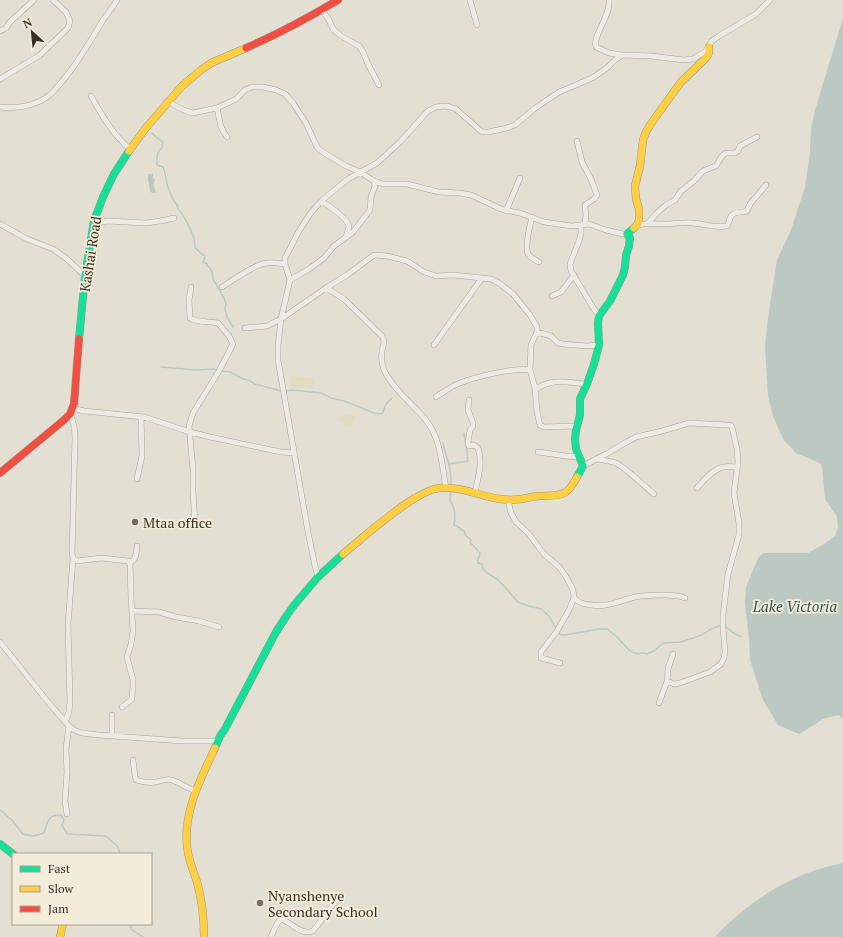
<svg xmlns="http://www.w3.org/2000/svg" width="843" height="937" font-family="'PT Serif',serif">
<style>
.farmland{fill:#e2dcc5}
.water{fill:#bcc9c2}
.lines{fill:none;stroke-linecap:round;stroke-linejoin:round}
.stream{stroke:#bcc9c2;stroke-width:1.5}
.street-casing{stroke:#aaa49b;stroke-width:6}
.fast-casing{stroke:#9a948b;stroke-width:8}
.slow-casing{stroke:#9a948b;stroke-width:8}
.jam-casing{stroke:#9a948b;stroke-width:8}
.street{stroke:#eceae3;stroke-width:5}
.fast{stroke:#16e098;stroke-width:7}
.slow{stroke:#ffcf43;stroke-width:7}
.jam{stroke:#f24e42;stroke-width:7}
.poi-dot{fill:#756c61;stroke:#f3ecda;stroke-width:1.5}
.labels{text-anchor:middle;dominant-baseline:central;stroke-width:3.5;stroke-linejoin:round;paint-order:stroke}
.street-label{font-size:14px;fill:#392e23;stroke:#f3ecda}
.poi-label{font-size:14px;fill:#392e23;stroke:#f3ecda;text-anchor:start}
.water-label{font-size:15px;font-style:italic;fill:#345755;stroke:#f3ecda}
</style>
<rect width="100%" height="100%" fill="#e4dfd3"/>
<path class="farmland" d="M290 376 314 378V389L290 387Z
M348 414 357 417 350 427 341 423 336 418Z"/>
<path class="water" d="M843 18V719L839 715 823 719 814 725 799 734 778 725 763 700 750 660 749 640 745 603 746 587 758 558 763 553H808L824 544 835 536 838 527 837 517 825 499 822 467 821 464 815 461 796 453 783 439 773 416 768 396 765 346 768 317 777 260 791 230 805 187 810 153 811 129 815 110Z
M148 174H153V178L155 180C152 184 155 189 156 192L154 193 150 192 149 183 148 181Z
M843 863V937H715C741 908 779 882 816 870 825 867 834 865 843 863Z"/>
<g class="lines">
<path class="stream" d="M152 133 157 138 163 142 162 148C156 152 157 158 157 165L163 167C165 171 165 175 166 179 167 187 173 201 178 206L177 208C182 212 192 231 194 238 195 241 194 245 195 248 199 250 200 254 205 256L203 262 207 264V266L209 267 212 272 213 279 224 298 226 303 225 309 227 317 233 327
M161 367 196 370 213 369 217 370
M221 371 230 372 241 378 250 381 255 384 281 391
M285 391 292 390 321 393 331 398 344 401 374 413 382 414 386 404 392 398
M443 443C445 452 448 460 450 469 451 474 451 480 451 485
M449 464 468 461 467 452 464 434
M451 491 450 501C455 508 456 516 454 525 458 526 460 529 464 531L466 536 471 540 470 542C473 546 479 550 480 554L478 559V563L482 564 483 569 487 573 497 579 503 585 518 602 529 606 541 609 549 616 557 630
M725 626 732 632 741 637
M559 633 561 635H565L600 629H607L616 636 629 650 632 652 638 654 643 653 647 654 654 651 663 643 681 642 702 635 711 629 722 625
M0 810 12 820 23 834 33 836 44 833C47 823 48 814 61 815L64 820 62 825 67 834 106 836 118 847 120 854
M131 924V929L143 937"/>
<g class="street-casing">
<path id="street" d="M470 0 477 25
M609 0C611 16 592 36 596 47L609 53 622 55 651 56 684 60 693 59 705 52 712 41 719 36 756 14 770 0
M322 10 329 20 333 29 341 36 359 46 363 52 368 64 379 85
M0 31 6 28 10 22 34 0
M0 79 40 55 68 28 70 21 66 12 53 0
M91 96C102 115 112 134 130 149
M169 102C176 106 185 112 193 113L217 108 236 99 245 90 252 87H263L276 90 285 94 293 103 306 123 317 147 321 151 346 166 360 172 374 181 383 184H407L439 192 460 193 471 195 499 208 504 210 520 213 544 222 572 226 589 224 606 230 623 234H627
M0 107C16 109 34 106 47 97 54 92 59 85 64 79 79 61 91 40 103 20 108 13 113 7 117 0
M217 108C220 120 219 127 227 137
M577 141 582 162 591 179 597 195 594 199 585 205V208L586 214 585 224
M321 201C328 205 349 219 349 227 348 230 347 234 346 237
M506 211 520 178
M532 217C530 225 525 247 528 254 530 257 535 260 539 262
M94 221 100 222 108 221 146 223 160 221 174 218
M648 223 657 213 666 205 675 200 681 191 694 181 702 172 705 170 716 166 722 156 726 153H735L738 151 740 146 757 137
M0 224 27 239 53 249 67 259 85 276
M581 225V233L579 241 570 264 571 271 592 306 599 316
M637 225C646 223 655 224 665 224 674 224 683 222 693 223 704 224 715 228 727 226 729 223 729 220 731 216 734 211 741 213 747 211L750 204 766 185
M290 280 309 269 324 258 334 246 353 232 370 210 371 197 375 186 374 181
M191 287 189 300 190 318C199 323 209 321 218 323L229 336 233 344 219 371 193 413 189 426 190 437 193 469V491L195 525
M222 287C233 280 255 264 266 263 273 262 279 263 285 264
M326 288 344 299 383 337C386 345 382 345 382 352 381 358 382 365 384 370 389 381 401 394 409 402 415 409 423 415 428 423 441 441 442 466 446 488
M552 296 561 292 574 275
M245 328 267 326 281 319 326 288 347 275 374 255 387 256 407 261 424 272 436 276 453 275 491 279 499 283 513 294 530 315 537 327V332L531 345 530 370 535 388 537 412 540 425 544 427 577 426
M537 332 551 336 558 343 563 344 587 346 599 345
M434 345 482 278
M535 390C552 377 568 383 587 384
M436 397C444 392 451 386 460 383 475 377 515 367 530 370
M469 400 468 410 473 423V426L470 430 468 443 469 446 474 445 478 448C483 462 478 478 475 493
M73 408 84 411 144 417 190 432 210 437 281 452 294 453
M70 414C74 422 75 429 75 438L72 554C73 557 73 560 77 561L101 558 128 561 130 564 131 597 133 631 131 644 127 657 133 680V686L132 699 122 707
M538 452 566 456 580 457
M597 459C603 460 610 461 616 463 626 468 644 486 654 494
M583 466 608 453 625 443 636 437 662 431 689 423 727 425H730L732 427 737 449 738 462 734 493 739 523V535L728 574 723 615V628L725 652 724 658 721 664 710 672 680 683 674 684 667 681
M137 479 142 456 141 417
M697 488C703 481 714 468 724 467 729 466 733 467 737 467
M508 500 511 513 516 522 528 533 544 554 559 567 565 575 573 590 574 598 569 610 557 631 541 652V658L560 663
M130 563C137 558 136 554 137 546
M318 577 315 566 308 532 278 360V346L281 319 290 280 285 264V258L299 231 310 214 321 201 348 179 377 163 400 142 428 111 436 107 445 106 450 107 456 109 482 132H488L507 128 515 125 534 109 559 92 576 85 594 77 608 67 615 60 622 55
M574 598C579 603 584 604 591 605 611 608 623 598 642 596 653 595 675 594 685 598
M132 611 159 612 176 617 199 621 219 627
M0 642 48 702 69 726 74 730 82 733 99 735 183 741H218
M659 703 667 681 668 669 673 654
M65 722 69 712 70 701 68 625 73 558
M112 736V715
M133 760 135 776 136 780C142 782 149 783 156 782 161 781 166 778 172 780 180 782 187 789 196 791
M67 814 65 801 67 772 66 749 69 726
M271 937C274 931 276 923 281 919 293 923 301 936 313 931L336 901"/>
</g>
<g class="fast-casing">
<path id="fast" d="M79 339 85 276 94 221 103 197 114 174 129 151
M577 477 583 466 576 449 575 439 576 430 580 415V399L587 384 594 364 599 345 598 323 599 316 610 301 623 275 625 267 626 255 629 246 630 238 627 234 634 228
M215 748 220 736 225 729 276 632 287 615 295 604 318 577 343 554
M0 844 13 854"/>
</g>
<g class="slow-casing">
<path id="slow" d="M129 151 145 129 182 86 201 70 211 63 246 48
M634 228 637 225 639 220V209L636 199 635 186 640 166 643 140 646 132 652 122 681 82 706 58 709 53V47
M343 554C366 535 389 514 415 498 421 495 427 491 434 489 457 484 478 496 500 499 507 500 515 500 522 499 528 498 534 496 540 496 561 495 566 498 577 477
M60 937 63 924
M204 937C204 919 202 900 197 882 194 873 190 863 188 853 181 816 200 780 215 748"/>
</g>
<g class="jam-casing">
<path id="jam" d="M246 48C278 34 308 18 338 0
M0 473 64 420 70 414 74 404 79 339"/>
</g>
<use href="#street" class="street"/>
<use href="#fast" class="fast"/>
<use href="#slow" class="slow"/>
<use href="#jam" class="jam"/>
</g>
<g class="poi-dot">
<circle cx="135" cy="522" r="4"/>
<circle cx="260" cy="903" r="4"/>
</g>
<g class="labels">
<g class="street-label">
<text transform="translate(90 254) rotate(-81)">Kashai Road</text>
</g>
<g class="poi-label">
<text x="143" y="522">Mtaa office</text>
<text x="268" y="895">Nyanshenye<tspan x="268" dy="16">Secondary School</tspan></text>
</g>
<g class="water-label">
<text x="795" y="606">Lake Victoria</text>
</g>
</g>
<rect x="12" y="853" width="140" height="72" fill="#f3ecda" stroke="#a9a091"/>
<rect x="20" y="866" width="20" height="6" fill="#16e098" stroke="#a9a091"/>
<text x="48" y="873" font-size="12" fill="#392e23">Fast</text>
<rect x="20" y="886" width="20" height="6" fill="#ffcf43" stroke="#a9a091"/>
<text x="48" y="893" font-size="12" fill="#392e23">Slow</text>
<rect x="20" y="906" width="20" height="6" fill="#f24e42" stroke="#a9a091"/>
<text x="48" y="913" font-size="12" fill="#392e23">Jam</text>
<g transform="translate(32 32) rotate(333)" stroke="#f3ecda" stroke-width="3" paint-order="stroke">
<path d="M0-3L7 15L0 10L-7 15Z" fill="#392e23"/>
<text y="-6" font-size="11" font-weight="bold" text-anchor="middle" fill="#392e23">N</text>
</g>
</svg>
